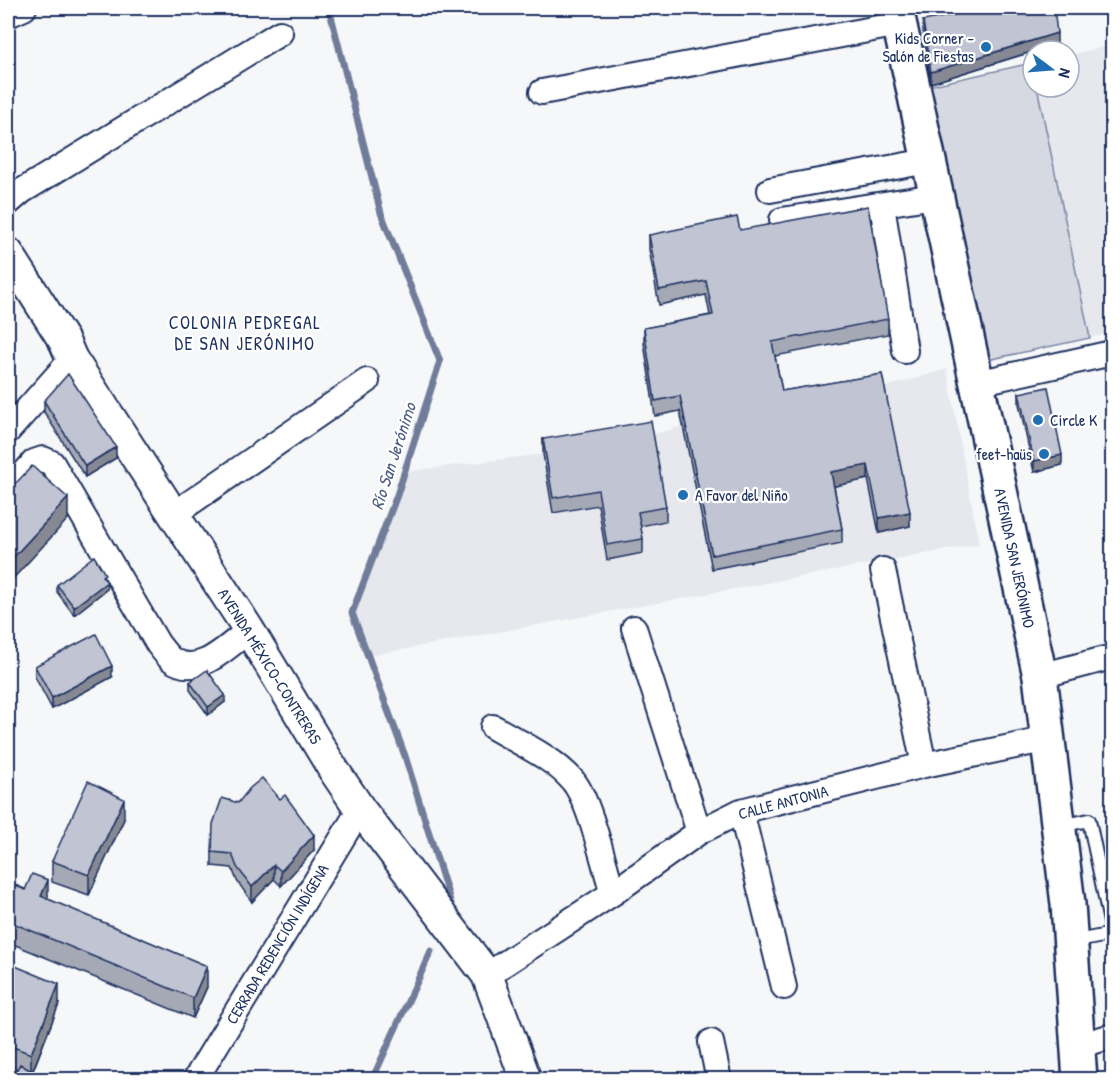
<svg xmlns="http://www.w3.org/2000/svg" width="1120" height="1087" font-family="'Patrick Hand',sans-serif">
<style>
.built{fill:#e6e8ee}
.green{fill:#d6d9e2;stroke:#7884a0;stroke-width:1.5}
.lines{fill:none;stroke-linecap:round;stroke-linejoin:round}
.stream{stroke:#707c99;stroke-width:7}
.service-casing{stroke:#1b2f5e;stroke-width:16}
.minor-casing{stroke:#1b2f5e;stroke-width:28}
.tertiary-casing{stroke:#1b2f5e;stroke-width:34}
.secondary-casing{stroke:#1b2f5e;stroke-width:38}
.service{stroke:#fff;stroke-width:12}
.minor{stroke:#fff;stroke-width:24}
.tertiary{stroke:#fff;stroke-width:30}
.secondary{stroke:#fff;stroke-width:33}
.wall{fill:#a5a9b5;stroke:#1b2f5e;stroke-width:1.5}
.shaded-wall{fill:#868994;stroke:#1b2f5e;stroke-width:1.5}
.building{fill:#c0c4d3;stroke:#1b2f5e;stroke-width:1.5}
.poi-dot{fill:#1f6fb2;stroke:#fff;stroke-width:2}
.labels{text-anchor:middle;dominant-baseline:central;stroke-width:4.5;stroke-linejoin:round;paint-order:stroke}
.poi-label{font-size:16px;fill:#1b2f5e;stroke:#fff;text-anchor:end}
.street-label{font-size:16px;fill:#1b2f5e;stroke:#fff}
.neighbourhood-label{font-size:18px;letter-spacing:1.5px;fill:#1b2f5e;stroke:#fff}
.water-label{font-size:18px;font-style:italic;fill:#4d5c81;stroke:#fff}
</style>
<rect width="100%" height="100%" fill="#f6f7f9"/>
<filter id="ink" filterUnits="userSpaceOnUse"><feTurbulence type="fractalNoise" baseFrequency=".0167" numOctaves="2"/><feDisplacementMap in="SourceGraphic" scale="12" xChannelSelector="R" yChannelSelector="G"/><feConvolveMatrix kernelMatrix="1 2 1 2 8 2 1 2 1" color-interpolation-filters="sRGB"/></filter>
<g filter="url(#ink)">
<path class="built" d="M1112 45V333L987 360 928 86 1033 63V87H1069V55Z
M947 369 979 544 368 656 352 613 404 472 543 454 651 435 683 426 882 388Z"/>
<path class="green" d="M1032 63 1033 87H1037L1090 338 987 360 928 86Z"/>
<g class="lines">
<path class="stream" d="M329 8 381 213 440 361 397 495 352 613 405 756 451 904 449 910
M372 1080 431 951"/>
<g class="service-casing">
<path id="service" d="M1061 826 1089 820 1112 932
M1073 942 1112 934"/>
</g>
<g class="minor-casing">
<path id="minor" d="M8 15 24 8
M542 92 899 24
M770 190 928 161
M8 203 22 191 280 33
M882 205 905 351
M782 220 935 196
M977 383 1112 353
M8 431 72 359
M8 492 34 462 43 459 52 463 158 644C162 649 166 655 171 659 198 679 228 646 249 630
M174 514 367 381
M883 570 924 765
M634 628 699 832
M1040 676 1112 657
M493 727C518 742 554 758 573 781 590 801 604 866 613 893
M741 811 784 987
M487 975 613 893 699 832 741 811 924 765 1049 739
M711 1042 719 1080
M1078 1046 1112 1036
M195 1080 360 809"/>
</g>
<g class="tertiary-casing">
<path id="tertiary" d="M8 253 64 341 72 359 249 630 333 769 360 809 487 975 526 1080"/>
</g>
<g class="secondary-casing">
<path id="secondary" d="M896 8 1040 676 1068 904 1080 1080"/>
</g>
<use href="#service" class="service"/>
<use href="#minor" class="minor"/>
<use href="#tertiary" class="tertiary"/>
<use href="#secondary" class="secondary"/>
</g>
<path class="wall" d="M923 21 1057 44 931 83 923 32Z
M740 230 888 319V334L775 356 782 391 882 374 910 526 879 533 868 479 834 486 842 529V543L712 569 680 411 655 416 644 343V328L710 315 706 295 659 305 649 249V235Z
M1019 393 1062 465 1034 472 1019 404Z
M44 401 116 458 85 477 44 412Z
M543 439 666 507V521L640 526 643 539V553L607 560 598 505 553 513 543 454Z
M105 579 107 589 74 615 57 592V585Z
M35 666 112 677 52 709 35 677Z
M190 682 225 702 208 715 190 690Z
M124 819 89 895 52 882V861Z
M314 850 281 886 274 879 252 902 237 881 232 868 212 866V852Z
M8 882 48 899 207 987 193 1018 8 942Z
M8 963 59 1004 33 1071 17 1069 8 1065Z"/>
<path class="shaded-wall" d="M1057 33V44L931 83V72Z
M116 447V458L85 477V466Z
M1062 455V465L1034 472V461Z
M868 465V479L831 487V472Z
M68 498V519L8 584V563Z
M910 512V526L879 533V518Z
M107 582V589L74 615V607Z
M112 666V677L52 709V698Z
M225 695V702L208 715V707Z
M124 799V819L89 895V875Z
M314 835V850L281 886V871Z
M274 865V879L252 902V887Z
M48 880V901L41 896Z
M207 966V987L193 1018V998Z
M59 984V1004L31 1075V1054Z"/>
<path class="building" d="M988 8H1054L1057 33 931 72 923 21Z
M868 206 888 319 772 342 782 391 882 374 910 512 879 518 868 465 831 472 842 529 712 555 680 396 655 401 644 328 713 315 706 281 659 290 649 235 737 217 740 230Z
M68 374 116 447 85 466 44 401Z
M1048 387 1062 455 1034 461 1019 393Z
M651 421 666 507 638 512 643 539 607 545 598 490 553 498 543 439Z
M32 466 68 498 8 563V485H12L18 481Z
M94 556 105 574 102 576 107 582 74 607 57 585Z
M96 634 112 666 52 698 35 666Z
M207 670 225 695 208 707 190 682Z
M262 778 280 799 285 795 314 835 281 871 274 865 252 887 237 867 232 854 212 852 213 824 222 798 238 803 250 788Z
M88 781 124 799 89 875 52 861Z
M32 874 48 880 41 896 207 966 193 998 8 921V882L25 890Z
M8 963 59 984 31 1054 8 1045Z
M20 1064 46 1080H11Z"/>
</g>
<g class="poi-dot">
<circle cx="986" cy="47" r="6"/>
<circle cx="1038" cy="420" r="6"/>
<circle cx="1044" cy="454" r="6"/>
<circle cx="683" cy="495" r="6"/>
</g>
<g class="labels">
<g class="poi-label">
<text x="974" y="38">Kids Corner -<tspan x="974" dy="18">Salón de Fiestas</tspan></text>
<text x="1050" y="420" text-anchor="start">Circle K</text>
<text x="1032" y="454">feet-haüs</text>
<text x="695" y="495" text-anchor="start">A Favor del Niño</text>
</g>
<g class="street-label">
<text transform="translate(1015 558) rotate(78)">AVENIDA SAN JERÓNIMO</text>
<text transform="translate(270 666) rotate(58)">AVENIDA MÉXICO-CONTRERAS</text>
<text transform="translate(783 802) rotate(-15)">CALLE ANTONIA</text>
<text transform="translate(277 944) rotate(-59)">CERRADA REDENCIÓN INDÍGENA</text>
</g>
<g class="neighbourhood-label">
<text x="245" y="322">COLONIA PEDREGAL<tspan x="245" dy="21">DE SAN JERÓNIMO</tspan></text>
</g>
<g class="water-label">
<text transform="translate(393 456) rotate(-72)">Río San Jerónimo</text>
</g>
</g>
<rect width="1120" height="1087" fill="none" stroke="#fff" stroke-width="30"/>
<rect x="15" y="15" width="1090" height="1057" fill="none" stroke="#1b2f5e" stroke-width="2" filter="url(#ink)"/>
<g transform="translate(1051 69) rotate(106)"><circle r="28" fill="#ffffff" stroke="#a4acbf" stroke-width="1.5"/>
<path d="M0-4.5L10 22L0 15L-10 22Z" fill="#1f6fb2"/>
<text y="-9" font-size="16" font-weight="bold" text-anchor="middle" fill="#1b2f5e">N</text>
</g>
</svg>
